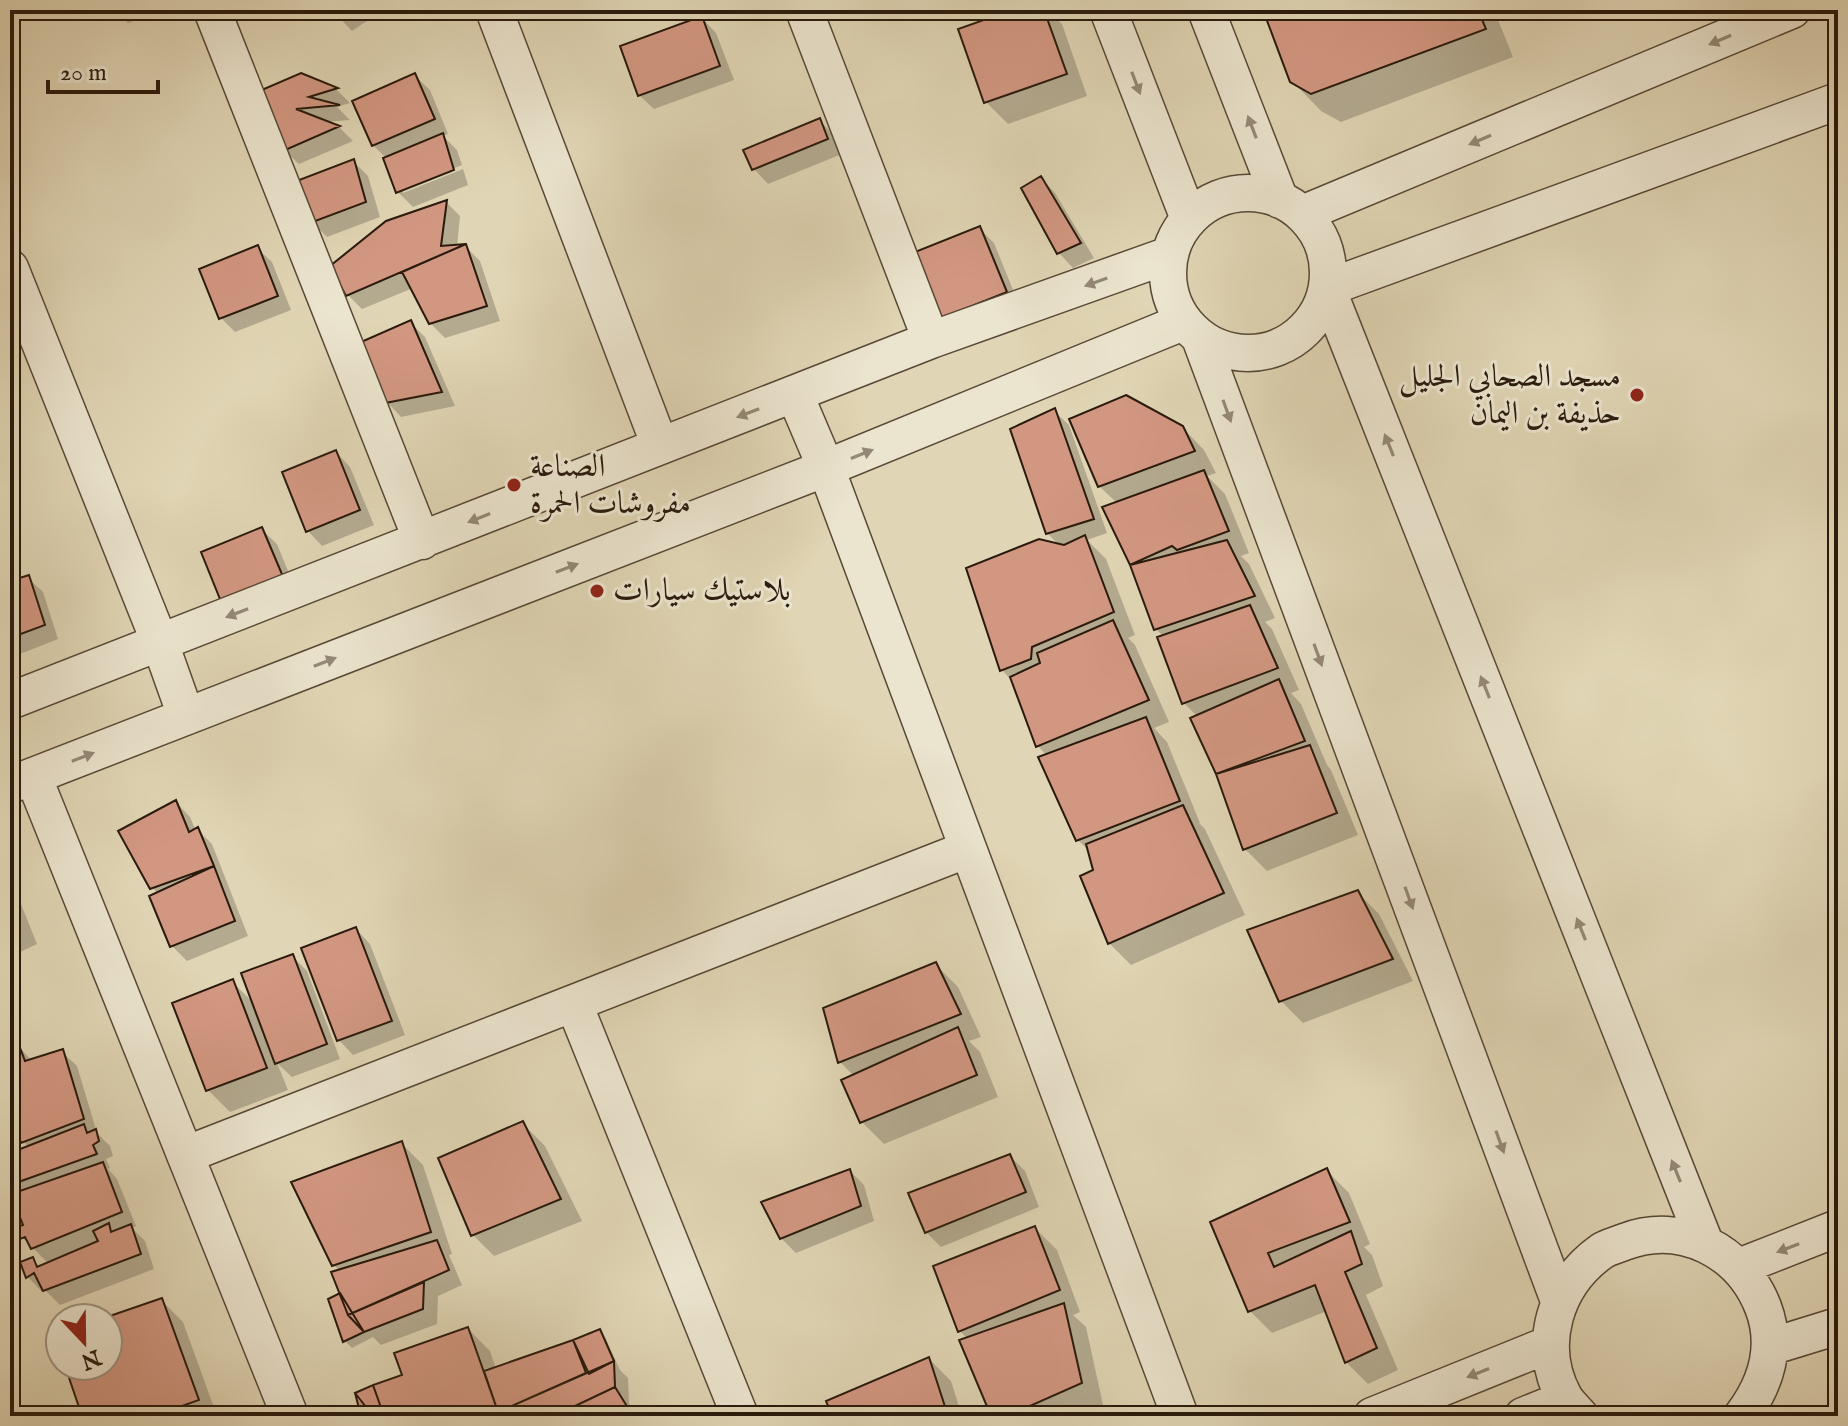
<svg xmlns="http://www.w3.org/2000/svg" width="1848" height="1426" font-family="'IM FELL English',Amiri,serif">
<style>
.shadow{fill:#0003}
.building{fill:#d29781;stroke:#2a1a0d;stroke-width:2}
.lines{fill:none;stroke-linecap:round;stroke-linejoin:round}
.minor-casing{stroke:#584937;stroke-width:39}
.minor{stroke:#ebe4ce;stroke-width:36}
.oneway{fill:#948977}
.poi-dot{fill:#8f2418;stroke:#ebe4ce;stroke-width:3}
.labels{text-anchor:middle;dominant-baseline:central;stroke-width:6;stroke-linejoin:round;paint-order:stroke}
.poi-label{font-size:32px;fill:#2a1a0d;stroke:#ebe4ce;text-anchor:start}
</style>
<rect width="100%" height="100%" fill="#e0d5b4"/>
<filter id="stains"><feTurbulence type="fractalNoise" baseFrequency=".0025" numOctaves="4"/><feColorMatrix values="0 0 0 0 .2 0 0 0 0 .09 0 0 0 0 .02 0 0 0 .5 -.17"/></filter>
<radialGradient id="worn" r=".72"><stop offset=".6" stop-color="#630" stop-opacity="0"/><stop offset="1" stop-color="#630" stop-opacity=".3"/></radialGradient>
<path class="shadow" d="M115 10H163L128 23Z
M335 10H378L379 13 352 31 338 16Z
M1018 10H1048L1062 24 1087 96 1008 124 986 102Z
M1265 10H1494L1513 57 1341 122 1321 111 1292 81Z
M702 18 716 33 734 80 654 109 639 95Z
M301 75 337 90 350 103 337 107 350 120 325 122 339 127 353 141 299 164 284 150Z
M415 76 430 90 448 134 443 136 457 150 462 165 403 189V193L463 169 468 185 413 207 398 192 386 158 373 145Z
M820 121 834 135 842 154 768 184 754 169Z
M354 162 368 176 380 217 327 237 312 222Z
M1041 178 1055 193 1094 258 1073 268 1059 253Z
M446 202 460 216 457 247 465 246 480 261 500 321 445 338 430 323 413 288 362 309 348 295Z
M980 229 994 243 1020 307 958 332Z
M257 248 272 262 291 310 235 332 221 318Z
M410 322 425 337 455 406 401 417 387 402Z
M1054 411 1069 425 1107 533 1087 540 1106 559 1135 635 1128 638 1135 645 1169 722 1154 728 1167 742 1200 823H1199L1205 829 1245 915 1131 965 1109 943 1091 853 1078 840 1047 756 1038 746 1014 683 1002 670 1060 546 1047 533Z
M1182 427 1204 450 1216 473 1207 476 1225 494 1249 553 1241 556 1249 564 1275 618 1265 622 1272 629 1299 690 1291 693 1301 704 1327 765 1331 770 1358 835 1267 871 1245 849 1218 774 1192 719 1198 717 1184 703 1164 637 1156 629 1132 564 1105 508 1117 503 1099 486Z
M336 452 350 467 374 525 322 546 308 531Z
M262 530 277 544 297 593 238 618Z
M28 578 43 592 58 639 10 658V583Z
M176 802 190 817 196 831 198 830 212 844 248 936 187 961 172 946 152 897 158 894 152 887Z
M10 877 37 944 10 957Z
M1357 892 1379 914 1413 981 1303 1023 1281 1001Z
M356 929 370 944 405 1035 353 1055 339 1040Z
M292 956 307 971 340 1059 292 1077 277 1063 288 1090 230 1112 208 1090 232 982 255 1004Z
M936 965 958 987 981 1037 969 1041 980 1052 998 1097 884 1144 862 1122 854 1076 840 1062Z
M19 1047 32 1061 62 1052 77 1066 97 1133 110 1146 113 1156 106 1159 110 1168 108 1169 117 1179 136 1226 132 1228 145 1241 154 1269 60 1305 45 1290 42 1292 28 1277 23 1263 32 1259 41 1268 49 1264 22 1237 26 1226 15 1202 10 1198V1155L29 1148 23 1141 10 1112V1051Z
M523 1124 545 1146 582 1221 494 1256 472 1234Z
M401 1143 423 1165 452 1254 449 1255 462 1285 438 1296 437 1324 381 1345 373 1337 352 1348 345 1341 340 1271 334 1265Z
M1010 1156 1025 1171 1039 1207 941 1247 926 1232Z
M850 1171 864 1185 874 1221 796 1253 781 1238Z
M1327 1171 1349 1193 1370 1244 1364 1247 1372 1255 1383 1286 1366 1295 1398 1370 1368 1384 1346 1362 1327 1311 1272 1333 1250 1311 1213 1223Z
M1035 1228 1057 1250 1080 1312 1073 1315 1086 1327 1103 1405 1078 1416H993L968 1339 960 1331Z
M161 1300 183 1322 217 1416H84L67 1366H108V1319Z
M468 1329 490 1351 496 1369 599 1332 606 1339 620 1370 628 1378 629 1404 637 1416H363L405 1376Z
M929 1359 951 1381 962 1416H834Z"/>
<path class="building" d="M1012 10H1044L1067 74 984 103 958 29Z
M1263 10H1478L1486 29 1311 94 1290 82Z
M702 16 720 66 638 96 620 46Z
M301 73 338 88 309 97 340 105 296 109 340 126 283 151 257 92Z
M415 73 435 119 372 146 352 101Z
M820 118 828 139 752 170 743 150Z
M443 133 454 170 396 193 383 158Z
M354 159 366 202 310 223 299 180Z
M1041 176 1081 243 1057 254 1021 188Z
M447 200 441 246 466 244 346 296 330 266 386 221Z
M980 226 1007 292 942 318 915 252Z
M466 244 487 306 429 324 402 272Z
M258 245 278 296 219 319 199 269Z
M411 320 442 392 385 403 361 342Z
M1126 395 1183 426 1195 451 1098 487 1069 419Z
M1055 408 1094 519 1046 534 1010 429Z
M336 450 360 510 306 532 282 472Z
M1204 470 1229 531 1177 550 1172 546 1130 565 1102 507Z
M262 527 284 579 222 604 201 552Z
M1085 535 1114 612 1032 647 1031 659 1000 671 966 568 1039 539 1064 545Z
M1227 540 1255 596 1154 630 1130 565Z
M29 575 45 625 10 638V581Z
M1250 605 1278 668 1182 704 1157 637Z
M1113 620 1149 700 1036 747 1010 677 1040 663 1037 653Z
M1279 679 1305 741 1216 774 1190 718Z
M1146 717 1180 801 1076 841 1038 757Z
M1310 745 1337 813 1243 850 1216 774Z
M176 800 189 832 198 827 214 866 150 889 118 831Z
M1183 805 1224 893 1108 944 1080 876 1093 870 1086 844Z
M214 866 235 921 170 947 149 896Z
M1358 890 1393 959 1279 1002 1247 930Z
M356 927 392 1021 337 1041 301 948Z
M293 954 327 1044 275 1064 241 973Z
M936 962 961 1014 838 1063 823 1008Z
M233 979 267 1068 206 1091 172 1003Z
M958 1027 977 1075 860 1123 841 1080Z
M19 1045 25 1061 63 1049 84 1119 21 1143 10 1118V1048Z
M523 1121 561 1199 471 1236 438 1158Z
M84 1124 87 1133 96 1129 99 1141 93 1145 97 1154 10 1185V1153Z
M402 1141 431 1232 332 1266 291 1182Z
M1010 1154 1026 1192 925 1233 908 1193Z
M103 1162 122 1212 31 1249 25 1237 20 1239 16 1227 23 1225 11 1194Z
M1327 1168 1350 1222 1268 1253 1274 1267 1351 1231 1362 1264 1345 1272 1377 1348 1345 1363 1315 1285 1248 1312 1210 1222Z
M850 1169 861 1206 780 1239 761 1202Z
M109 1223 111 1232 131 1224 141 1254 43 1291 34 1273 26 1278 20 1262 33 1257 37 1267 98 1241 93 1231Z
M1035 1226 1060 1290 958 1332 933 1266Z
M437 1240 449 1270 348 1315 331 1272Z
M424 1282 423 1309 364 1332 348 1315Z
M340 1293 364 1332 343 1342 328 1299Z
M162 1298 199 1400 154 1416H82L65 1366H108V1318H104Z
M1064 1303 1082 1383 1007 1416H991L959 1340Z
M468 1327 498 1412 485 1416H384L373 1385 402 1375 394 1353Z
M600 1329 614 1361 589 1374 573 1340Z
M573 1340 586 1373 498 1412 484 1371Z
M929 1357 948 1416H832L826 1401Z
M614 1361 615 1387 554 1416H503L498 1412Z
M373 1385 384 1416H373L355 1393Z
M615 1387 633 1416H554Z
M355 1393 373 1416H361Z
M209 1410 212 1416H191Z"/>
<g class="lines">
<g class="minor-casing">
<path id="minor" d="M212 10 422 541
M494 10 660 446
M804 10 931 340
M1108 10 1189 219
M1206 10 1280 200
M1168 273a80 80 0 1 1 160 0a80 80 0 1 1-160 0Z
M1302 214 1792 10
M10 268 160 643 186 716
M1200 338 1559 1301
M795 395 826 468 1180 1416
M10 701 931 340 1169 255
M33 776 290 1416
M10 785 826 468 1183 322
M574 1004 740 1416
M185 1155 968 849
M1705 1243 1327 288 1838 101
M1739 1267 1838 1228
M1770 1347 1838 1326
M1372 1416 1550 1344
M1523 1416 1565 1399
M1580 1416C1575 1410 1568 1404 1564 1397 1536 1345 1555 1284 1602 1251 1608 1247 1617 1245 1624 1242 1682 1220 1741 1251 1763 1307 1778 1346 1766 1384 1742 1416"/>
</g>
<use href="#minor" class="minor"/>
</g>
<defs><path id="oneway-solid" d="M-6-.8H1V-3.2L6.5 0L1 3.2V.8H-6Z" transform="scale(2)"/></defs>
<g class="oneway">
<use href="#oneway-solid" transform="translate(1720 40) rotate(157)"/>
<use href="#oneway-solid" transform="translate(1136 83) rotate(69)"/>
<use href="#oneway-solid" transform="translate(1252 127) rotate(-111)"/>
<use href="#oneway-solid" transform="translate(1480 140) rotate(157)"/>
<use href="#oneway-solid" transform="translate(1096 282) rotate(160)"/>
<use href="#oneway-solid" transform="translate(1227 411) rotate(70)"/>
<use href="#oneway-solid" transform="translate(748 413) rotate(159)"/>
<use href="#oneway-solid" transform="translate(1389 445) rotate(-112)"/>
<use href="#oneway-solid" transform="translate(862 454) rotate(-22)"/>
<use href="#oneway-solid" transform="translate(479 518) rotate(158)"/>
<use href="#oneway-solid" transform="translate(567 568) rotate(-21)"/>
<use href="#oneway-solid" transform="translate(237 613) rotate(159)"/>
<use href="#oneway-solid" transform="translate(1318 655) rotate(70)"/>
<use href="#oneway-solid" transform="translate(325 662) rotate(-21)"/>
<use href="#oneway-solid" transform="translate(1485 687) rotate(-112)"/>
<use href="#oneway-solid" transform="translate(83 757) rotate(-21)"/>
<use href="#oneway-solid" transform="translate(1409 898) rotate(70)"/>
<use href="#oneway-solid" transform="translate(1581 929) rotate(-112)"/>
<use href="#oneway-solid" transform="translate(1500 1142) rotate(70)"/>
<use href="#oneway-solid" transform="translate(1676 1171) rotate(-112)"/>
<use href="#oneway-solid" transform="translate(1788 1248) rotate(159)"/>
<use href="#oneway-solid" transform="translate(1478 1373) rotate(158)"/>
</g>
<g class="poi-dot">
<circle cx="1637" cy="395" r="8"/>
<circle cx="514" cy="485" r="8"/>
<circle cx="597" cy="591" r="8"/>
</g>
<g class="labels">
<g class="poi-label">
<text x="1621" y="377" text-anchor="end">مسجد الصحابي الجليل<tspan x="1621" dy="37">حذيفة بن اليمان</tspan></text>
<text x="530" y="467">الصناعة<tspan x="530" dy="37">مفروشات الحمرة</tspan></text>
<text x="613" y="591">بلاستيك سيارات</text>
</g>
</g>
<rect width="1848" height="1426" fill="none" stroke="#e0d5b4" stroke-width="40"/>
<rect x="12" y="12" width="1824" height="1402" fill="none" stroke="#2a1a0d" stroke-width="4"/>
<rect x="20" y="20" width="1808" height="1386" fill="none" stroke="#2a1a0d" stroke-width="2"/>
<g transform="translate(84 1342) rotate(158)"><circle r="38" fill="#ebe4ce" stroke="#9e9381" stroke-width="2"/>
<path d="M0-6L14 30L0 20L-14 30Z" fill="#8f2418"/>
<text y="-12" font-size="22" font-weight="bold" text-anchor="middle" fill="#2a1a0d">N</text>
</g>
<path d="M48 80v12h110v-12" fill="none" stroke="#2a1a0d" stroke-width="4"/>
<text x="60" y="80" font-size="24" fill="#2a1a0d" stroke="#ebe4ce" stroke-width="6" paint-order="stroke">20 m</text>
<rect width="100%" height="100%" filter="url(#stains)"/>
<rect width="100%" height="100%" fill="url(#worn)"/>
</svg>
